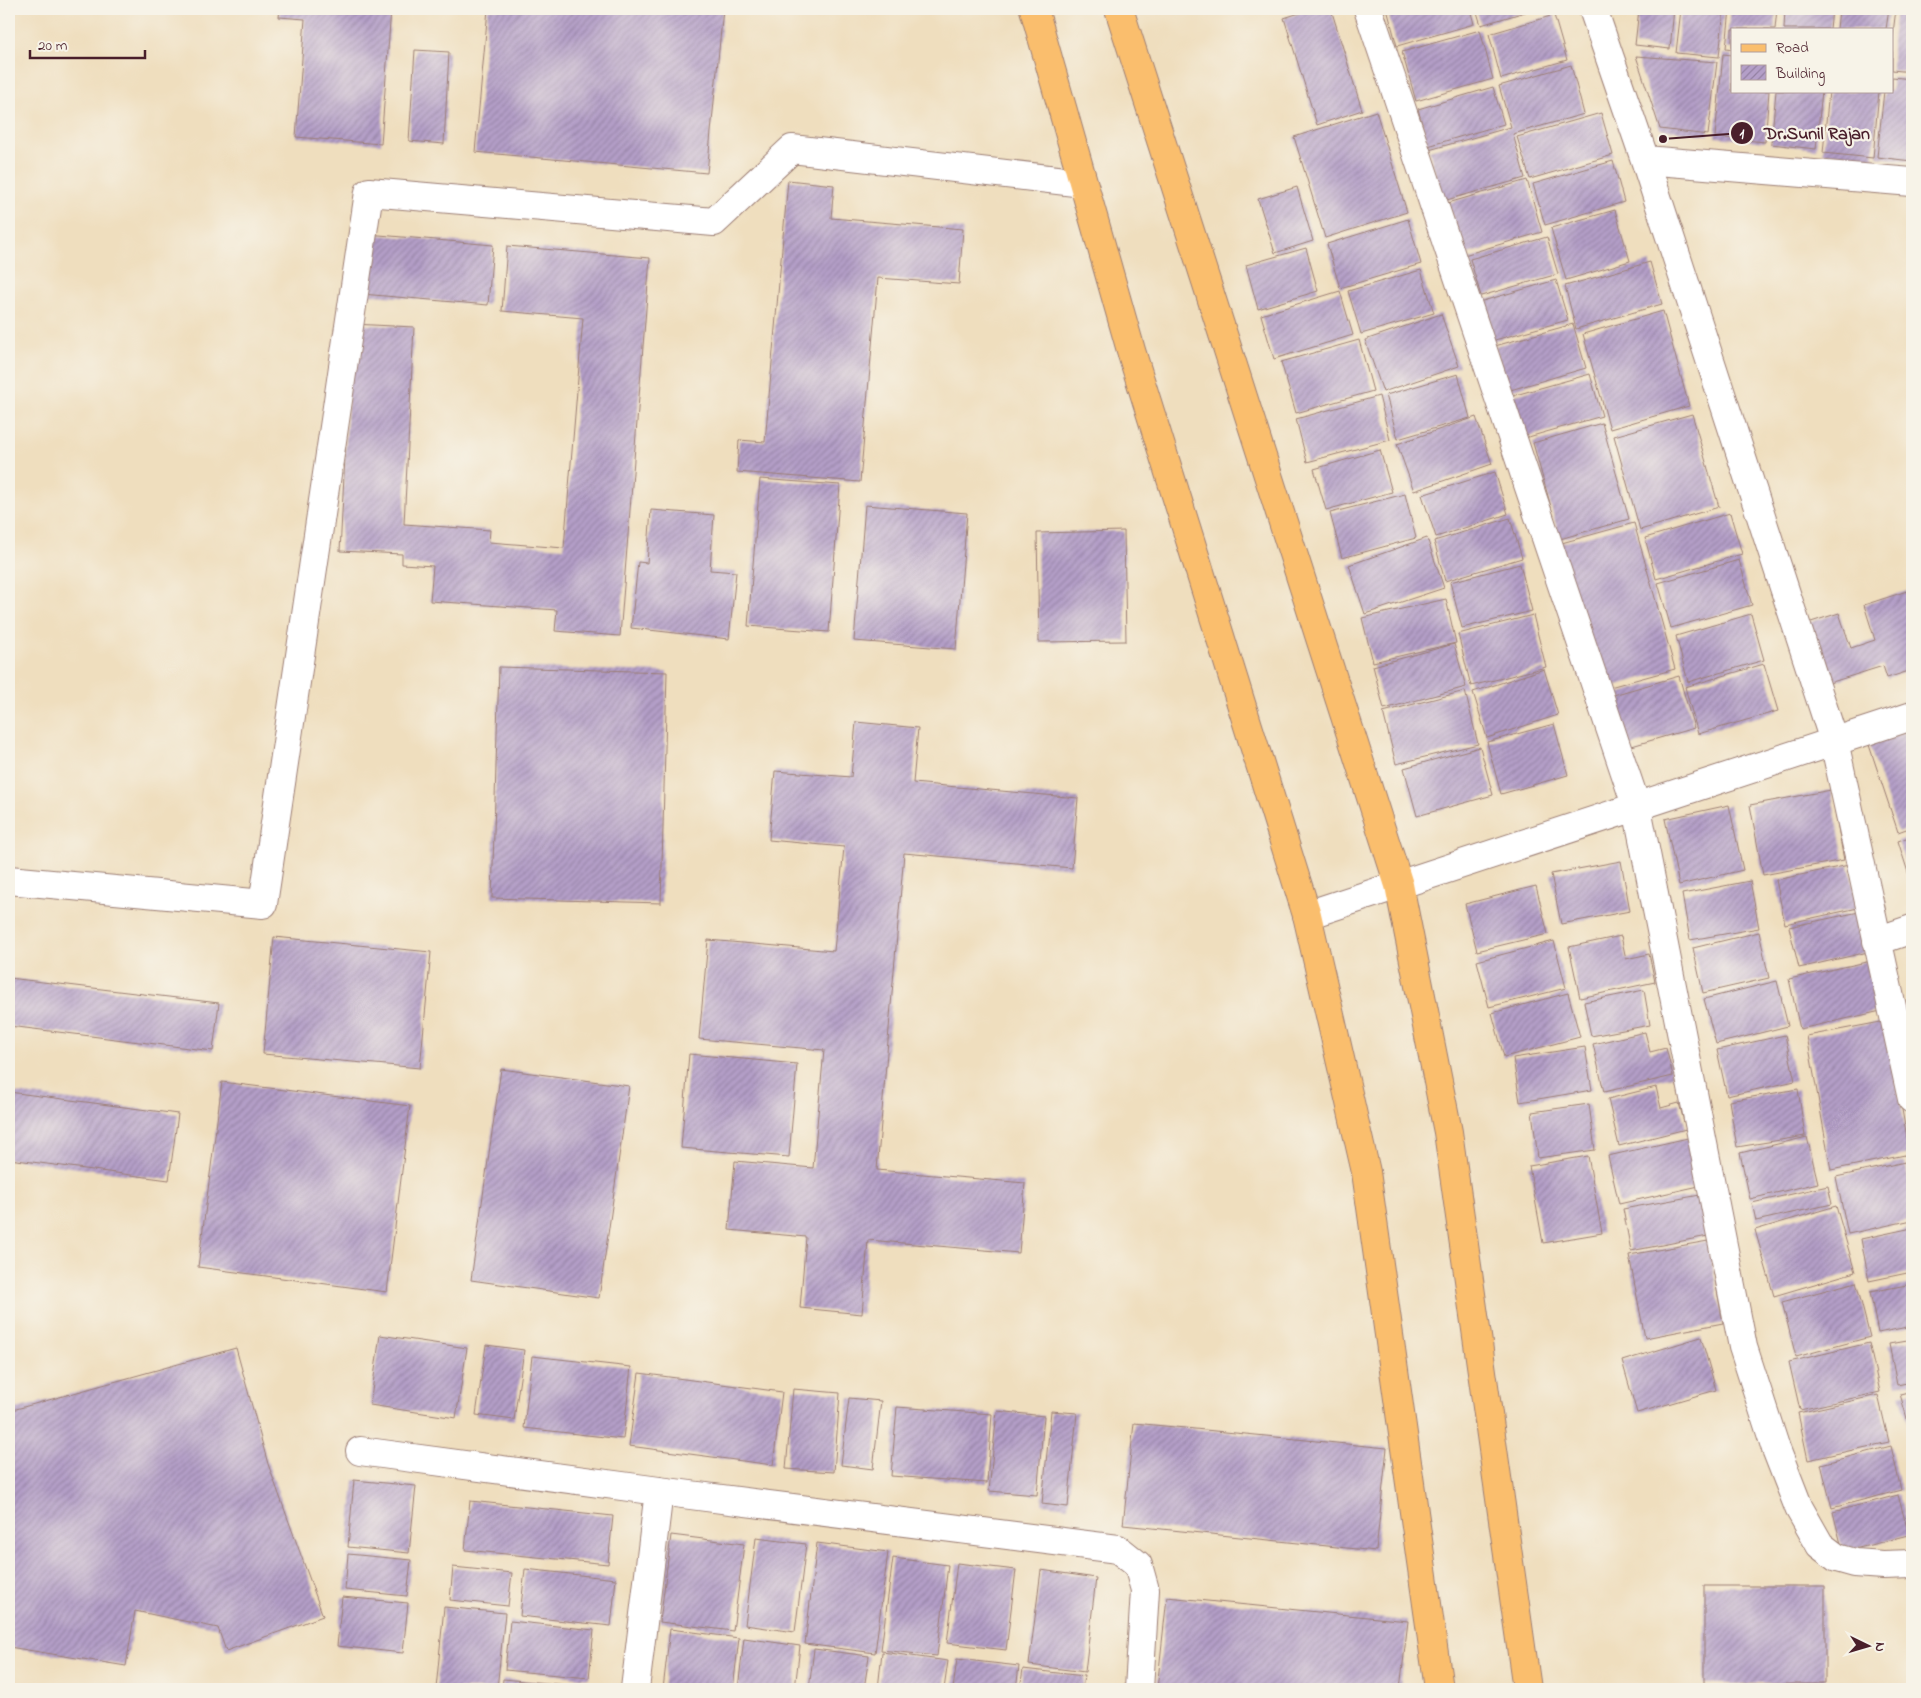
<svg xmlns="http://www.w3.org/2000/svg" width="1921" height="1698" font-family="'Indie Flower',sans-serif">
<style>
.building{fill:url(#building-hatch)}
.lines{fill:none;stroke-linecap:round;stroke-linejoin:round}
.minor-casing{stroke:#9c7e74;stroke-width:30}
.major-casing{stroke:#9c7e74;stroke-width:30}
.minor{stroke:#fff;stroke-width:28}
.major{stroke:#fabe6d;stroke-width:28}
.leader{fill:none;stroke:#4a1f2b;stroke-width:2}
.callout-dot{fill:#4a1f2b;stroke:#f7f3e8;stroke-width:2}
.mark-label{font-size:15px;text-anchor:middle;font-weight:bold;fill:#fff}
.callout-label{font-size:18px;text-anchor:middle;font-weight:bold;fill:#4a1f2b;stroke:#f7f3e8;stroke-width:4.5;stroke-linejoin:round;paint-order:stroke}
</style>
<defs>
<pattern id="building-hatch" width="6" height="6" patternUnits="userSpaceOnUse" patternTransform="scale(1.25)"><rect width="6" height="6" fill="#b49fc8"/><path d="M-1 1l2-2M0 6l6-6M5 7l2-2" fill="none" stroke="#9481a3"/></pattern>
</defs>
<rect width="100%" height="100%" fill="#f7f3e8"/>
<filter id="ink" filterUnits="userSpaceOnUse"><feTurbulence type="fractalNoise" baseFrequency=".02" numOctaves="2"/><feDisplacementMap in="SourceGraphic" scale="10" xChannelSelector="R" yChannelSelector="G"/><feConvolveMatrix kernelMatrix="1 2 1 2 8 2 1 2 1" color-interpolation-filters="sRGB"/></filter>
<filter id="wash" filterUnits="userSpaceOnUse"><feTurbulence type="fractalNoise" baseFrequency=".0096" numOctaves="4" result="noise"/><feDisplacementMap in="SourceGraphic" scale="20" xChannelSelector="R" yChannelSelector="G"/><feGaussianBlur stdDeviation="1.12" result="paint"/><feColorMatrix in="noise" values="0 0 0 0 0 0 0 0 0 0 0 0 0 0 0 0 0 1.4 0 .05"/><feComposite in="paint" operator="in"/></filter>
<g filter="url(#wash)">
<rect width="100%" height="100%" fill="#efdebe"/>
<g id="blocks">
<path class="building" d="M280 9H391L381 144 296 137 305 19 279 17Z
M488 9H723L707 173 475 152Z
M1312 9H1331L1362 110 1317 125 1284 18Z
M1387 9H1470L1474 24 1397 46Z
M1476 9H1535L1481 25Z
M1639 9H1674L1670 49 1635 45Z
M1681 9H1724L1719 57 1676 53Z
M1730 9H1777L1775 29H1732V49L1726 48Z
M1785 9H1832L1830 29H1784Z
M1839 9H1889L1886 29H1837Z
M1896 9H1912V72L1892 70V41Z
M1554 15 1567 60 1501 79 1489 34Z
M1480 30 1493 79 1416 101 1402 52Z
M415 50 449 52 444 144 409 141Z
M1723 54 1732 55V91H1769L1765 142 1715 137Z
M1636 56 1717 62 1708 135 1660 129Z
M1571 65 1584 114 1513 134 1525 178 1443 201 1429 150 1511 127 1499 86Z
M1892 77 1912 79V161L1877 157 1884 91H1892Z
M1493 87 1504 124 1428 146 1418 109Z
M1776 91H1822L1816 149 1771 144Z
M1829 91H1879L1873 158 1823 153Z
M1376 111 1407 212 1325 238 1294 137Z
M1601 113 1613 155 1530 179 1517 137Z
M1613 161 1624 202 1545 225 1533 184Z
M788 180 834 185 831 218 963 229 959 284 878 278 860 482 737 472 739 440 765 442Z
M1527 180 1542 232 1464 255 1448 203Z
M1297 187 1313 241 1275 253 1258 199Z
M1615 210 1630 261 1566 280 1551 228Z
M1408 219 1421 264 1340 288 1327 244Z
M368 234 493 245 488 305 362 294Z
M1547 237 1558 274 1481 296 1470 259Z
M507 246 650 258 620 636 555 631 557 610 430 601 433 566 402 564V554L340 551 352 324 414 327 404 524 490 530 489 542 564 548 583 318 502 311Z
M1306 248 1318 291 1258 309 1246 265Z
M1650 262 1662 304 1576 329 1565 286Z
M1421 270 1434 313 1361 334 1348 291Z
M1556 280 1568 320 1491 341 1479 302Z
M1340 291 1353 335 1274 359 1261 315Z
M1663 311 1689 406 1610 429 1583 334Z
M1441 314 1459 366 1383 392 1365 340Z
M1573 324 1586 368 1507 391 1495 346Z
M1359 340 1373 391 1296 413 1281 362Z
M1458 374 1470 418 1398 439 1386 395Z
M1590 374 1602 416 1525 438 1512 396Z
M1379 396 1390 440 1307 462 1296 419Z
M1692 414 1719 507 1640 530 1614 436Z
M1476 417 1492 464 1414 491 1397 444Z
M1602 423 1629 519 1560 539 1533 443Z
M1380 450 1392 492 1326 510 1314 469Z
M1495 472 1508 514 1436 537 1422 495Z
M760 479 840 485 829 632 748 626Z
M1405 494 1416 538 1342 558 1330 513Z
M865 505 967 513 956 649 854 641Z
M651 510 714 515 710 570 736 572 729 639 631 628 638 562 647 563Z
M1730 513 1742 554 1656 579 1645 538Z
M1510 518 1522 558 1445 581 1434 541Z
M1634 523 1675 669 1599 690 1558 544Z
M1124 531 1126 641 1039 642 1037 533Z
M1427 538 1444 588 1365 614 1349 565Z
M1739 560 1752 605 1671 628 1658 583Z
M1520 564 1532 611 1462 628 1450 582Z
M1907 591 1912 606V670L1887 678 1883 666 1829 683 1808 623 1839 613 1851 648 1875 640 1864 605Z
M1446 599 1456 643 1373 662 1362 618Z
M1751 614 1764 660 1688 682 1676 636Z
M1533 615 1546 667 1471 686 1458 634Z
M1454 644 1466 687 1384 709 1373 666Z
M1764 664 1778 711 1698 734 1685 687Z
M499 667 667 672 661 903 492 898Z
M1544 669 1558 715 1487 738 1473 692Z
M1679 676 1694 728 1611 752 1596 700Z
M1465 691 1478 744 1396 764 1383 712Z
M856 722 918 728 913 783 1078 798 1072 868 904 853 877 1170 1025 1183 1019 1253 868 1240 862 1314 800 1308 806 1237 729 1230 735 1161 813 1168 824 1050 699 1039 708 940 834 951 844 847 769 840 775 771 851 777Z
M1554 724 1568 775 1501 794 1487 742Z
M1912 730V827L1898 832 1869 745Z
M1480 747 1493 795 1417 816 1404 768Z
M1831 790 1844 860 1763 875 1750 805Z
M1729 805 1743 870 1679 885 1665 819Z
M1912 836V885L1898 841Z
M1621 861 1630 911 1561 924 1551 874Z
M1849 865 1858 908 1785 924 1776 880Z
M1750 881 1759 928 1690 940 1682 894Z
M1536 886 1548 934 1477 951 1465 904Z
M1859 912 1868 952 1799 968 1789 927Z
M1759 932 1769 978 1703 993 1693 948Z
M1621 936 1626 959 1649 954 1655 982 1580 998 1569 947Z
M274 937 431 952 420 1068 263 1054Z
M1554 941 1566 988 1489 1007 1477 961Z
M1871 961 1881 1011 1800 1029 1789 979Z
M9 978 219 1003 213 1051 9 1026Z
M1777 981 1788 1026 1716 1044 1704 999Z
M1644 990 1650 1025 1591 1036 1584 1002Z
M1568 993 1580 1037 1504 1057 1492 1013Z
M1886 1021 1910 1154 1831 1170 1807 1036Z
M1645 1032 1650 1052 1666 1048 1673 1076 1604 1092 1593 1044Z
M1785 1035 1795 1081 1727 1096 1717 1050Z
M1585 1047 1592 1090 1520 1102 1513 1058Z
M689 1054 797 1064 789 1157 681 1148Z
M501 1069 629 1086 599 1298 471 1280Z
M222 1082 410 1106 387 1292 198 1267Z
M1656 1087 1661 1108 1679 1103 1686 1129 1619 1146 1608 1099Z
M1798 1089 1805 1136 1737 1147 1729 1101Z
M9 1092 178 1114 169 1180 9 1159Z
M1589 1104 1595 1150 1538 1158 1532 1112Z
M1807 1137 1818 1183 1750 1199 1740 1153Z
M1688 1138 1699 1186 1619 1204 1608 1156Z
M1588 1156 1602 1233 1543 1243 1529 1166Z
M1905 1162 1912 1195V1220L1848 1234 1836 1177Z
M1828 1186 1832 1204 1756 1221 1752 1203Z
M1700 1195 1708 1236 1631 1251 1623 1209Z
M1836 1206 1855 1272 1774 1296 1755 1230Z
M1912 1228V1272L1869 1281 1861 1239Z
M1708 1241 1723 1323 1645 1338 1629 1255Z
M1856 1282 1870 1337 1796 1357 1782 1302Z
M1912 1284V1326L1878 1333 1870 1292Z
M380 1335 467 1348 456 1418 370 1405Z
M1701 1337 1716 1390 1637 1413 1622 1361Z
M1912 1340V1382L1897 1385 1889 1344Z
M1869 1343 1880 1392 1800 1410 1789 1362Z
M486 1345 524 1350 514 1420 476 1415Z
M236 1348 268 1464 323 1616 226 1651 218 1628 135 1611 126 1666 9 1647V1411Z
M532 1356 631 1367 623 1439 524 1428Z
M639 1373 782 1392 773 1465 629 1446Z
M793 1389 840 1393 834 1472 786 1469Z
M1912 1391V1436L1900 1394Z
M1878 1395 1889 1442 1808 1460 1798 1413Z
M849 1398 881 1401 873 1469 841 1465Z
M897 1407 992 1414 987 1483 891 1476Z
M997 1411 1044 1416 1037 1495 989 1491Z
M1051 1411 1077 1413 1068 1507 1042 1504Z
M1134 1423 1387 1448 1376 1551 1123 1525Z
M1891 1446 1901 1490 1832 1508 1821 1464Z
M354 1480 416 1486 409 1553 348 1547Z
M1898 1495 1909 1535 1843 1552 1833 1512Z
M470 1501 613 1516 608 1564 465 1550Z
M671 1535 744 1544 733 1631 660 1622Z
M756 1538 806 1544 795 1632 745 1625Z
M817 1543 888 1552 875 1653 805 1644Z
M348 1554 411 1560 407 1596 345 1590Z
M893 1558 948 1565 937 1656 881 1650Z
M957 1563 1016 1570 1006 1650 947 1643Z
M453 1567 512 1573 508 1606 450 1600Z
M525 1569 616 1579 611 1626 520 1616Z
M1041 1570 1096 1578 1085 1672 1029 1665Z
M1704 1586H1825V1684H1704Z
M342 1597 408 1603 403 1653 337 1646Z
M1167 1597 1408 1621 1400 1689H1157Z
M444 1607 505 1613 497 1689H436Z
M510 1621 594 1630 589 1678 505 1670Z
M670 1629 739 1638 733 1689H663Z
M744 1638 800 1646 795 1689H738Z
M814 1649 869 1656 864 1689H809Z
M882 1652 948 1661 944 1689H878Z
M957 1659 1019 1666 1016 1689H953Z
M1023 1669 1084 1676 1082 1689H1020Z
M503 1679 579 1686 578 1689H502Z"/>
</g>
</g>
<g filter="url(#ink)">
<use href="#blocks" fill-opacity="0" stroke="#9c7e74" stroke-width="1"/>
<g class="lines">
<g class="minor-casing">
<path id="minor" d="M1368 9 1637 808 1743 1347 1776 1449 1799 1508 1820 1545 1837 1558 1855 1563 1883 1565 1912 1564
M1593 9 1645 160 1834 741 1912 1099
M1645 160 1912 182
M9 880 263 904 369 192 714 222 792 149 1083 183
M1307 915 1912 716
M1877 941 1912 929
M360 1451 659 1491 1118 1549 1138 1565 1145 1590 1139 1689
M635 1689 659 1491"/>
</g>
<g class="major-casing">
<path id="major" d="M1034 9 1132 354 1307 915 1366 1172 1439 1689
M1119 9 1399 885 1448 1132 1527 1689"/>
</g>
<use href="#minor" class="minor"/>
<use href="#major" class="major"/>
</g>
</g>
<path class="leader" d="M1663 139L1742 133"/>
<g class="callout-dot">
<circle cx="1663" cy="139" r="5"/>
<circle cx="1742" cy="133" r="12"/>
</g>
<g class="mark-label">
<text x="1742" y="138">1</text>
</g>
<g class="callout-label">
<text x="1817" y="139">Dr.Sunil Rajan</text>
</g>
<rect width="1921" height="1698" fill="none" stroke="#f7f3e8" stroke-width="30"/>
<rect x="1731" y="28" width="162" height="65" fill="#f7f3e8" stroke="#b29e9c"/>
<rect x="1741" y="44" width="25" height="8" fill="#fabe6d" stroke="#b29e9c"/>
<text x="1776" y="52" font-size="15" fill="#4a1f2b">Road</text>
<rect x="1741" y="65" width="25" height="15" fill="url(#building-hatch)" stroke="#b29e9c"/>
<text x="1776" y="78" font-size="15" fill="#4a1f2b">Building</text>
<g transform="translate(1868 1646) rotate(95)" stroke="#f7f3e8" stroke-width="4" paint-order="stroke">
<path d="M0-4L9 19L0 12L-9 19Z" fill="#4a1f2b"/>
<text y="-8" font-size="14" font-weight="bold" text-anchor="middle" fill="#4a1f2b">N</text>
</g>
<path d="M30 50v8h115v-8" fill="none" stroke="#4a1f2b" stroke-width="2.5"/>
<text x="38" y="50" font-size="15" fill="#4a1f2b" stroke="#f7f3e8" stroke-width="4" paint-order="stroke">20 m</text>
</svg>
